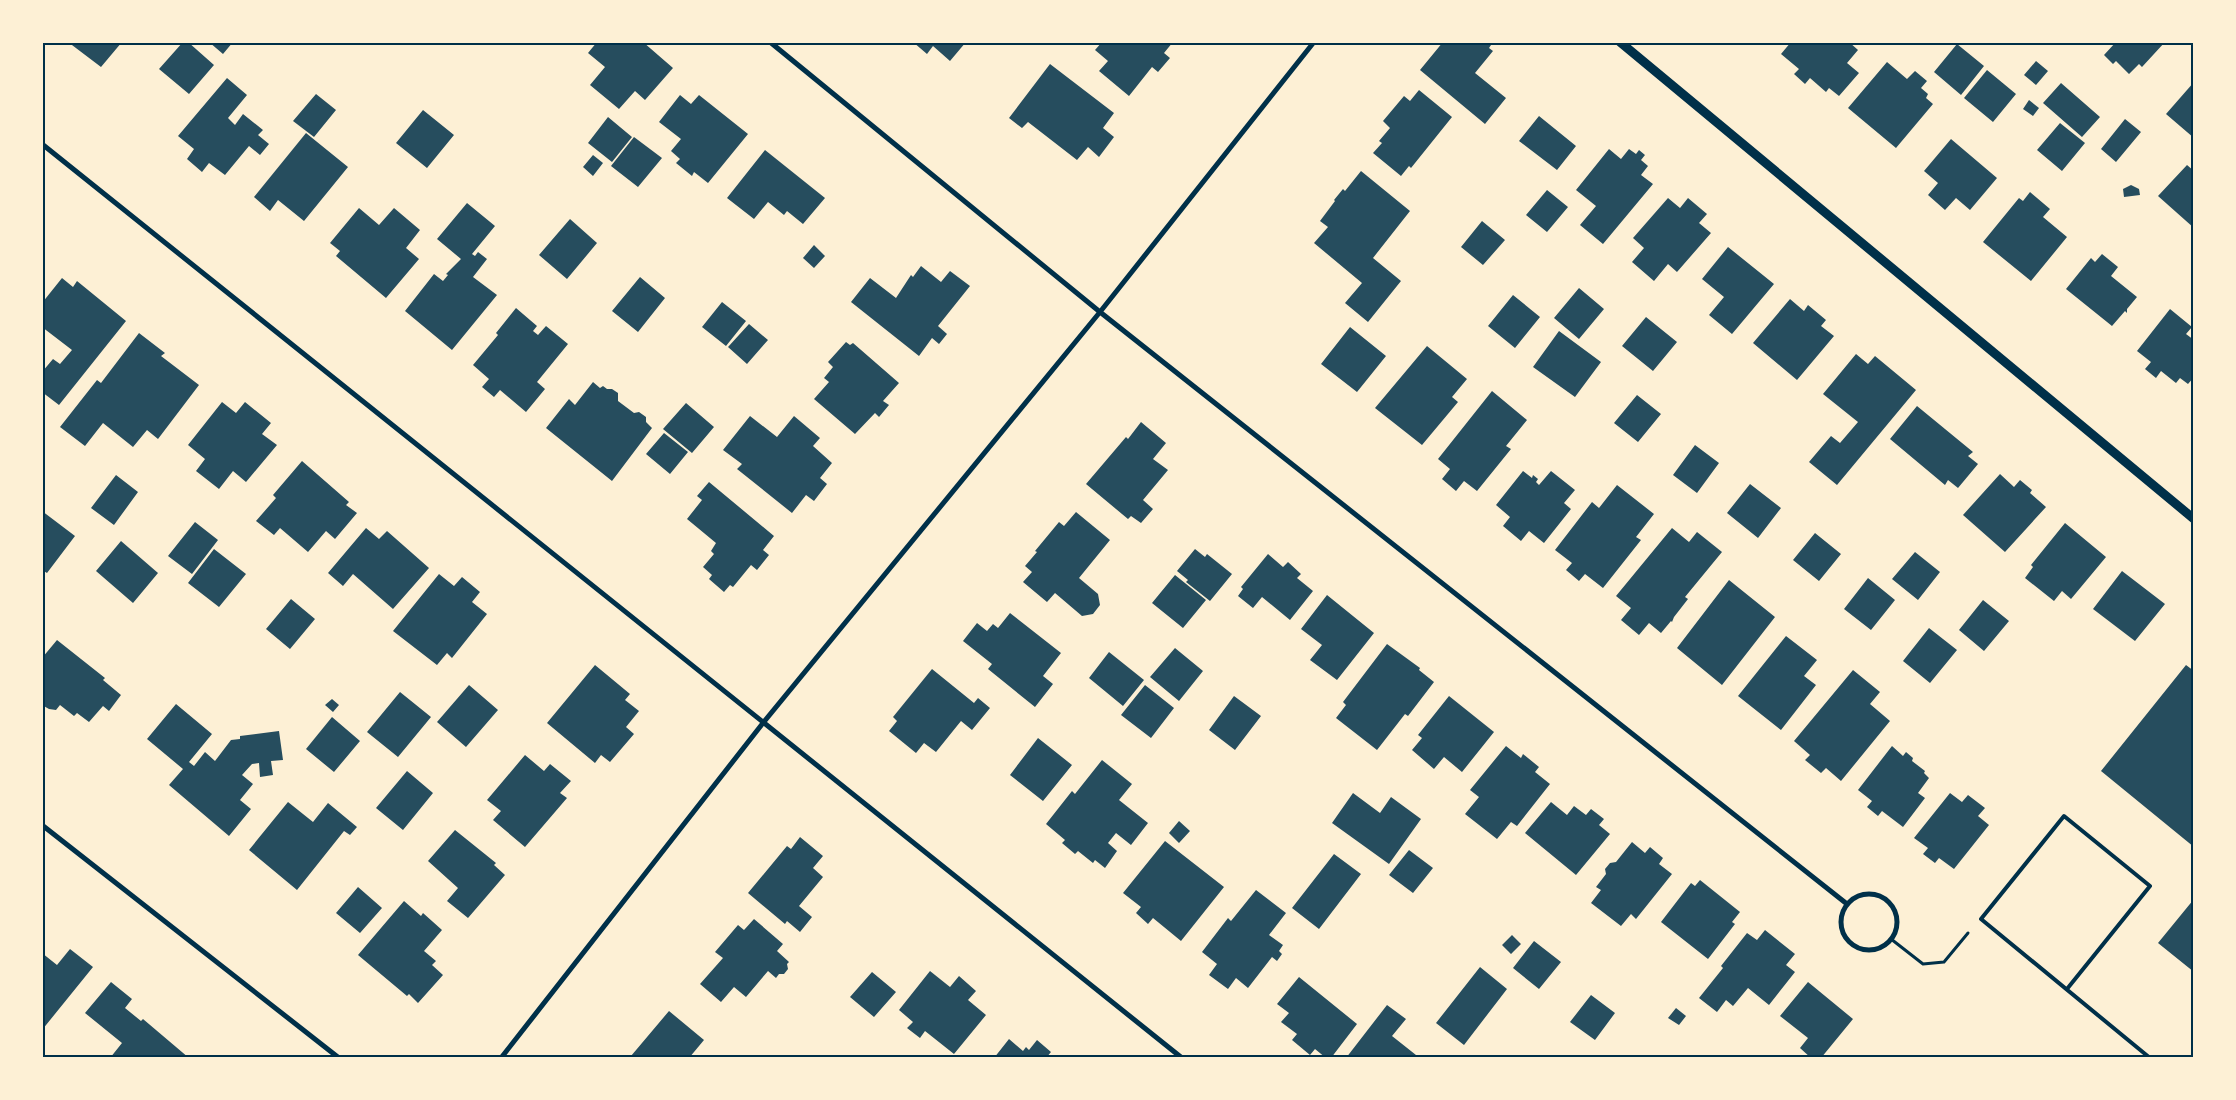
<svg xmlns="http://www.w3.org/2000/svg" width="2236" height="1100" font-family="Georgia,serif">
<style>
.building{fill:#264d5e}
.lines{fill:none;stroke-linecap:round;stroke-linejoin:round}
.path{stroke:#003049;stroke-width:3}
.service{stroke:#003049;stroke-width:4}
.minor{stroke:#003049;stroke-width:5}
.tertiary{stroke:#003049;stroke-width:9}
.neatline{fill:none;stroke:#003049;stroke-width:2}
</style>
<rect width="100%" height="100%" fill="#fdf0d5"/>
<path class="building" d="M68 42H122L101 67Z
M183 42H188L214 65 189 94 159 69Z
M209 42H233L223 54Z
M597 42H643L673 68 645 100 635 91 619 109 590 85 605 67 588 53Z
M913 42H966L950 61 933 46 927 54Z
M1102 42H1173L1164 53 1170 58 1158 72 1152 67 1129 96 1099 71 1108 61 1095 50Z
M1443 42H1493L1489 48 1493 51 1475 73 1506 98 1485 124 1420 70Z
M1791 42H1849L1858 50 1847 63 1859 73 1839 96 1829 88 1826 92 1810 78 1805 84 1794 74 1799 69 1781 54Z
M2116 42H2165L2142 67 2139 64 2129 74 2116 61 2113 64 2104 55Z
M1957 44 1984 66 1961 95 1934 72Z
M2036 61 2048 71 2036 85 2024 75Z
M1887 62 1907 79 1915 71 1927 81 1921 88 1928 94 1926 98 1933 104 1896 148 1848 108Z
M1050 64 1114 113 1103 128 1114 137 1099 157 1088 147 1077 160 1028 122 1022 128 1009 118Z
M1987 70 2016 94 1993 122 1964 98Z
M227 78 247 95 228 118 235 125 243 114 263 130 258 135 269 144 260 155 249 146 225 175 209 163 202 172 187 159 194 149 178 136Z
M2194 82V138L2166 114Z
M2061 83 2100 117 2082 137 2043 103Z
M1419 90 1452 117 1411 168 1409 166 1401 176 1373 153 1382 143 1379 141 1390 128 1383 121 1404 96 1410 101Z
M316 94 336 110 314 137 293 121Z
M680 95 691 104 699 95 748 134 708 183 694 172 692 176 676 163 680 159 671 151 681 139 659 122Z
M2029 100 2039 108 2033 116 2023 109Z
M423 110 454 135 427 168 396 143Z
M1539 116 1576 146 1557 170 1519 141Z
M608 117 632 137 612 162 588 143Z
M2125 119 2141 132 2116 162 2101 149Z
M2060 123 2085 143 2062 171 2037 150Z
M306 133 348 167 304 221 278 200 270 211 254 197Z
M634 137 662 158 638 187 611 166Z
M1951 139 1997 178 1970 210 1956 198 1945 210 1928 195 1938 183 1924 171Z
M1609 149 1621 159 1629 149 1636 154 1639 150 1645 155 1641 160 1648 166 1641 175 1653 184 1603 244 1580 225 1596 206 1576 190Z
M765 150 825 198 803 224 787 211 784 215 768 202 754 219 727 198Z
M593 155 603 163 593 176 583 167Z
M2187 165 2194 171V228L2158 196Z
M1361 171 1410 211 1373 258 1401 281 1368 322 1345 303 1362 283 1314 243 1328 227 1320 221 1335 201 1334 200 1343 189 1345 191Z
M2131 185 2139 189 2140 195 2124 197 2123 189Z
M1547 190 1568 207 1547 232 1526 215Z
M2030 192 2050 209 2043 217 2067 237 2031 281 1983 242 2019 198 2023 201Z
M1668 198 1680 208 1688 198 1707 214 1699 223 1711 233 1677 272 1668 264 1654 281 1632 262 1644 248 1633 238Z
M467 203 495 226 472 254 475 256 478 252 487 259 473 277 497 295 452 350 405 311 434 274 443 281 448 275 446 274 461 259 437 239Z
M359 208 379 225 394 208 420 230 406 248 419 259 386 298 336 256 340 251 330 243Z
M570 219 597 243 567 279 539 255Z
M1482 221 1505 240 1483 265 1461 247Z
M814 245 825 256 814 268 803 258Z
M1728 247 1774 284 1732 334 1709 315 1724 297 1702 279Z
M2102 254 2118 267 2111 276 2137 297 2127 309V313L2125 311 2112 326 2066 289 2091 258 2095 262Z
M921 266 941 282 950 271 970 286 938 326 947 334 939 344 932 338 919 356 851 302 870 278 896 298 911 275 913 277Z
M640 277 665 298 638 332 612 311Z
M62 278 73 287 77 281 126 321 59 405 42 392V372L53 359 60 364 72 350 42 327V303Z
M1579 288 1604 309 1579 339 1554 318Z
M1513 295 1540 317 1515 348 1488 326Z
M1790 299 1804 311 1808 305 1826 320 1821 326 1834 336 1797 380 1753 343Z
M722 302 746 321 726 346 702 327Z
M516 308 537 326 533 331 538 335 546 326 568 344 537 382 545 389 526 412 500 390 494 397 482 387 489 379 473 365 498 335 496 333Z
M2170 309 2192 327 2186 334 2194 340V377L2188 384 2180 378 2176 383 2161 371 2156 378 2145 369 2151 362 2137 351Z
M1646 317 1677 342 1653 371 1622 346Z
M749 324 768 340 747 364 728 347Z
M1350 327 1386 356 1357 392 1321 364Z
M1559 331 1601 362 1575 397 1533 367Z
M139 333 165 353 161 356 199 385 158 439 147 430 133 447 103 423 85 446 60 427 97 380 101 383Z
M846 342 850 345 853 343 899 383 883 401 889 405 879 417 875 413 855 434 814 399 829 382 824 378 833 367 828 362Z
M1427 346 1467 379 1452 397 1458 402 1422 445 1375 408Z
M1856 354 1868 364 1875 356 1916 390 1837 485 1809 462 1831 436 1840 443 1858 422 1823 394Z
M593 382 600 388 603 386 607 389H612L618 393V401L634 413 639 412 646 417V422L652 428 612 481 546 428 569 399 575 405Z
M1492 391 1527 420 1506 446 1511 449 1477 491 1464 481 1456 491 1442 479 1450 469 1438 459Z
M1637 395 1661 414 1638 442 1614 423Z
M222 402 236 413 245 402 271 423 262 434 277 445 246 482 233 471 219 489 196 471 205 459 188 445Z
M686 403 714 427 692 453 663 429Z
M1917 406 1973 452 1968 456 1978 464 1958 488 1948 480 1945 485 1890 439Z
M750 416 777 437 794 416 820 438 813 446 832 463 820 478 827 484 814 501 806 495 792 513 737 469 742 464 723 450Z
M1141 422 1166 443 1153 459 1168 470 1143 500 1153 509 1141 523 1131 516 1128 519 1086 484 1126 437 1128 439Z
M664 433 688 452 670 474 646 454Z
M1695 445 1719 463 1697 493 1673 475Z
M302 461 349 502 346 505 357 513 335 539 326 531 308 552 280 528 274 535 256 521 276 498 273 495Z
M1523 471 1532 478 1533 475 1538 479 1536 482 1539 485 1551 471 1575 490 1564 503 1571 509 1544 543 1529 531 1521 541 1503 526 1510 517 1496 505Z
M2000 474 2014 487 2020 480 2032 490 2030 493 2046 507 2005 552 1963 515Z
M116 475 138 492 114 525 91 508Z
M709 482 774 536 763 550 769 555 757 570 751 565 733 587 730 585 724 592 709 579 712 575 703 567 714 554 711 551 716 543 687 519 702 500 697 496Z
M1750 484 1781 508 1758 538 1727 513Z
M1617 485 1654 514 1636 537 1641 540 1603 588 1585 574 1579 581 1566 570 1572 563 1555 550 1592 502 1599 508Z
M42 511 75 536 47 573 42 570Z
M1076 512 1110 540 1079 578 1098 594 1100 605 1093 614 1082 616 1055 593 1047 602 1023 582 1032 572 1025 566 1037 552 1035 551 1059 522 1064 526Z
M195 522 218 540 192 574 168 556Z
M2065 523 2106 557 2071 599 2062 591 2054 601 2025 578 2033 567 2031 565Z
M366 528 379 539 387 531 429 568 393 609 353 574 343 586 328 573Z
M1672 528 1689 542 1697 532 1722 552 1685 597 1688 599 1674 617 1672 622 1671 621 1661 633 1649 623 1639 635 1621 620 1631 608 1616 596Z
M1815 533 1841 554 1819 581 1793 560Z
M121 541 158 573 133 603 96 571Z
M214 549 246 574 219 607 188 583Z
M1195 549 1205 557 1207 554 1232 574 1210 601 1186 582 1188 580 1177 571Z
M1915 552 1940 572 1918 600 1892 579Z
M1268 554 1283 567 1288 562 1301 574 1297 578 1313 591 1290 620 1262 597 1253 608 1238 596 1243 589 1241 587Z
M2122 571 2165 604 2135 641 2093 609Z
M439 574 454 586 462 577 480 592 472 602 487 614 452 658 447 653 437 665 393 631Z
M1175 575 1206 600 1183 628 1152 603Z
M1868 578 1895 600 1871 630 1844 609Z
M1729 580 1775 617 1722 685 1677 648Z
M1327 595 1374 633 1337 680 1310 660 1322 645 1301 629Z
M291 599 315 619 290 649 266 629Z
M1983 600 2009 621 1984 651 1959 630Z
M1010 613 1061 653 1043 676 1053 684 1035 707 988 669 992 664 963 641 977 623 987 631 993 624 998 628Z
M1929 628 1957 650 1930 683 1903 661Z
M1786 636 1817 660 1804 676 1816 685 1781 730 1738 696Z
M57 640 105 678 103 680 121 695 109 711 103 706 89 722 77 713 74 716 60 705 56 710 49 709 42 705V658Z
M1387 644 1420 668 1419 670 1434 682 1408 716 1405 714 1377 750 1336 718 1346 705 1343 702Z
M1175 648 1203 671 1179 701 1150 677Z
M1109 652 1144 680 1123 706 1089 678Z
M595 665 630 694 625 700 639 711 626 727 634 734 610 762 601 755 595 763 547 723Z
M2186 665 2194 671V847L2101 771Z
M932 669 974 703 978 698 990 708 972 730 961 721 936 752 924 743 916 753 889 731 897 721 893 717Z
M1853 670 1880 692 1870 704 1890 721 1841 781 1826 768 1821 773 1805 760 1810 755 1794 741Z
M469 685 498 710 466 747 437 722Z
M1145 685 1174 708 1151 738 1121 715Z
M400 692 431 717 398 757 367 732Z
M1234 696 1261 716 1235 750 1209 730Z
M1449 696 1494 732 1462 772 1444 757 1434 769 1412 750 1422 738 1418 735Z
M332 699 339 705 333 712 325 705Z
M176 704 212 734 189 762 194 766 205 752 215 761 231 740 240 739V736L279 731 283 760 271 761 273 775 260 777 259 763 252 764 242 775 253 784 240 800 251 809 229 836 169 785 183 769 147 739Z
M332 717 360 741 334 772 306 749Z
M1038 738 1072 765 1043 801 1010 775Z
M1506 746 1521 758 1523 754 1539 767 1535 772 1550 784 1517 826 1511 822 1497 839 1465 814 1479 797 1470 790Z
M1892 746 1903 756 1906 752 1913 758 1912 761 1925 771 1924 773 1929 778 1918 793 1925 798 1903 827 1882 811 1878 816 1867 807 1872 801 1858 790Z
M525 755 544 771 550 764 571 781 560 793 567 798 525 847 493 820 501 811 487 800Z
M1102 760 1132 784 1119 800 1148 823 1131 845 1116 833 1108 843 1117 851 1105 868 1095 860 1093 863 1078 851 1075 854 1062 843 1065 840 1046 824 1072 791 1075 794Z
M407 771 433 793 403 830 376 808Z
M1353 793 1380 813 1391 797 1421 819 1389 864 1332 823Z
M1950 793 1962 802 1968 795 1985 808 1978 816 1989 825 1954 869 1939 858 1935 863 1923 854 1928 848 1914 838Z
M288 802 313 822 328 803 357 827 350 835 344 831 297 890 249 850Z
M1551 802 1567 815 1574 806 1586 815 1591 809 1604 819 1599 825 1610 834 1576 875 1525 833Z
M1179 821 1190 831 1179 843 1169 833Z
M455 830 496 863 494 865 505 875 468 918 447 901 458 888 428 861Z
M800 837 823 856 813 868 823 877 799 906 812 917 800 932 787 921 785 924 748 893 787 846 791 849Z
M1165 841 1224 887 1181 941 1153 918 1148 924 1136 913 1141 907 1123 893Z
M1632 842 1645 853 1650 847 1663 858 1659 864 1672 874 1636 919 1631 914 1621 926 1591 903 1601 890 1596 887 1606 874 1605 869 1610 863 1616 862Z
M1409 850 1433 868 1413 893 1389 875Z
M1334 854 1361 874 1319 929 1292 908Z
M1700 880 1740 912 1732 922 1735 924 1708 959 1661 922 1691 883 1695 886Z
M358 887 382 908 360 933 336 913Z
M1256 890 1286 913 1269 935 1283 945 1279 951 1282 954 1277 961 1272 957 1248 988 1236 978 1228 989 1209 975 1217 964 1202 952 1228 918 1231 921Z
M2194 899V972L2158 943Z
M404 901 421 916 423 913 442 930 424 951 436 961 432 965 443 975 418 1003 409 994 407 996 358 955Z
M754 919 783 944 777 951 789 962 787 964 788 969 784 974H779L776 978 768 971 746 997 734 987 721 1002 700 984 723 958 715 952 738 925 744 930Z
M1765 930 1795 954 1786 965 1795 972 1769 1005 1748 988 1733 1006 1726 1000 1717 1012 1699 998 1723 968 1721 966 1747 933 1757 940Z
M1512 935 1521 944 1511 954 1502 945Z
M1534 941 1561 962 1539 989 1513 968Z
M70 949 93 967 42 1030V953L57 965Z
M1480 967 1507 989 1464 1045 1436 1023Z
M930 971 950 987 959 976 976 991 968 1000 986 1015 954 1054 925 1031 920 1038 907 1028 913 1022 899 1010Z
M872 972 896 992 874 1017 850 997Z
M1299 977 1357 1024 1331 1058H1326L1315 1049 1310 1055 1292 1040 1297 1034 1281 1022 1289 1013 1277 1004Z
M111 982 132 999 125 1008 141 1021 143 1019 189 1058H110L122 1043 85 1013Z
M1808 982 1853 1019 1821 1058H1811L1800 1048 1808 1038 1780 1016Z
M1591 995 1615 1013 1595 1040 1570 1022Z
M1387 1005 1406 1019 1392 1036 1416 1055 1414 1058H1346Z
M1676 1008 1686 1016 1679 1025 1668 1018Z
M669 1011 704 1040 689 1058H633L631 1056Z
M1009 1039 1023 1051 1026 1047 1029 1050 1037 1040 1051 1052 1046 1058H994Z"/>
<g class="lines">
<path class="path" d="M1891 939 1923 964 1944 962 1968 933"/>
<path class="service" d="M2067 989 2150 886 2064 816 1981 919 2150 1058"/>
<path class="minor" d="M770 42 1100 312 1847 904
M42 144 1182 1058
M42 825 339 1058
M1841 922a28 28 0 1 1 56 0a28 28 0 1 1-56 0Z
M501 1058 763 723 1100 312 1314 42"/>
<path class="tertiary" d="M1620 42 2194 519"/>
</g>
<rect width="2236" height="1100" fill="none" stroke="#fdf0d5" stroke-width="88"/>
<rect x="44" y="44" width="2148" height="1012" class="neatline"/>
</svg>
